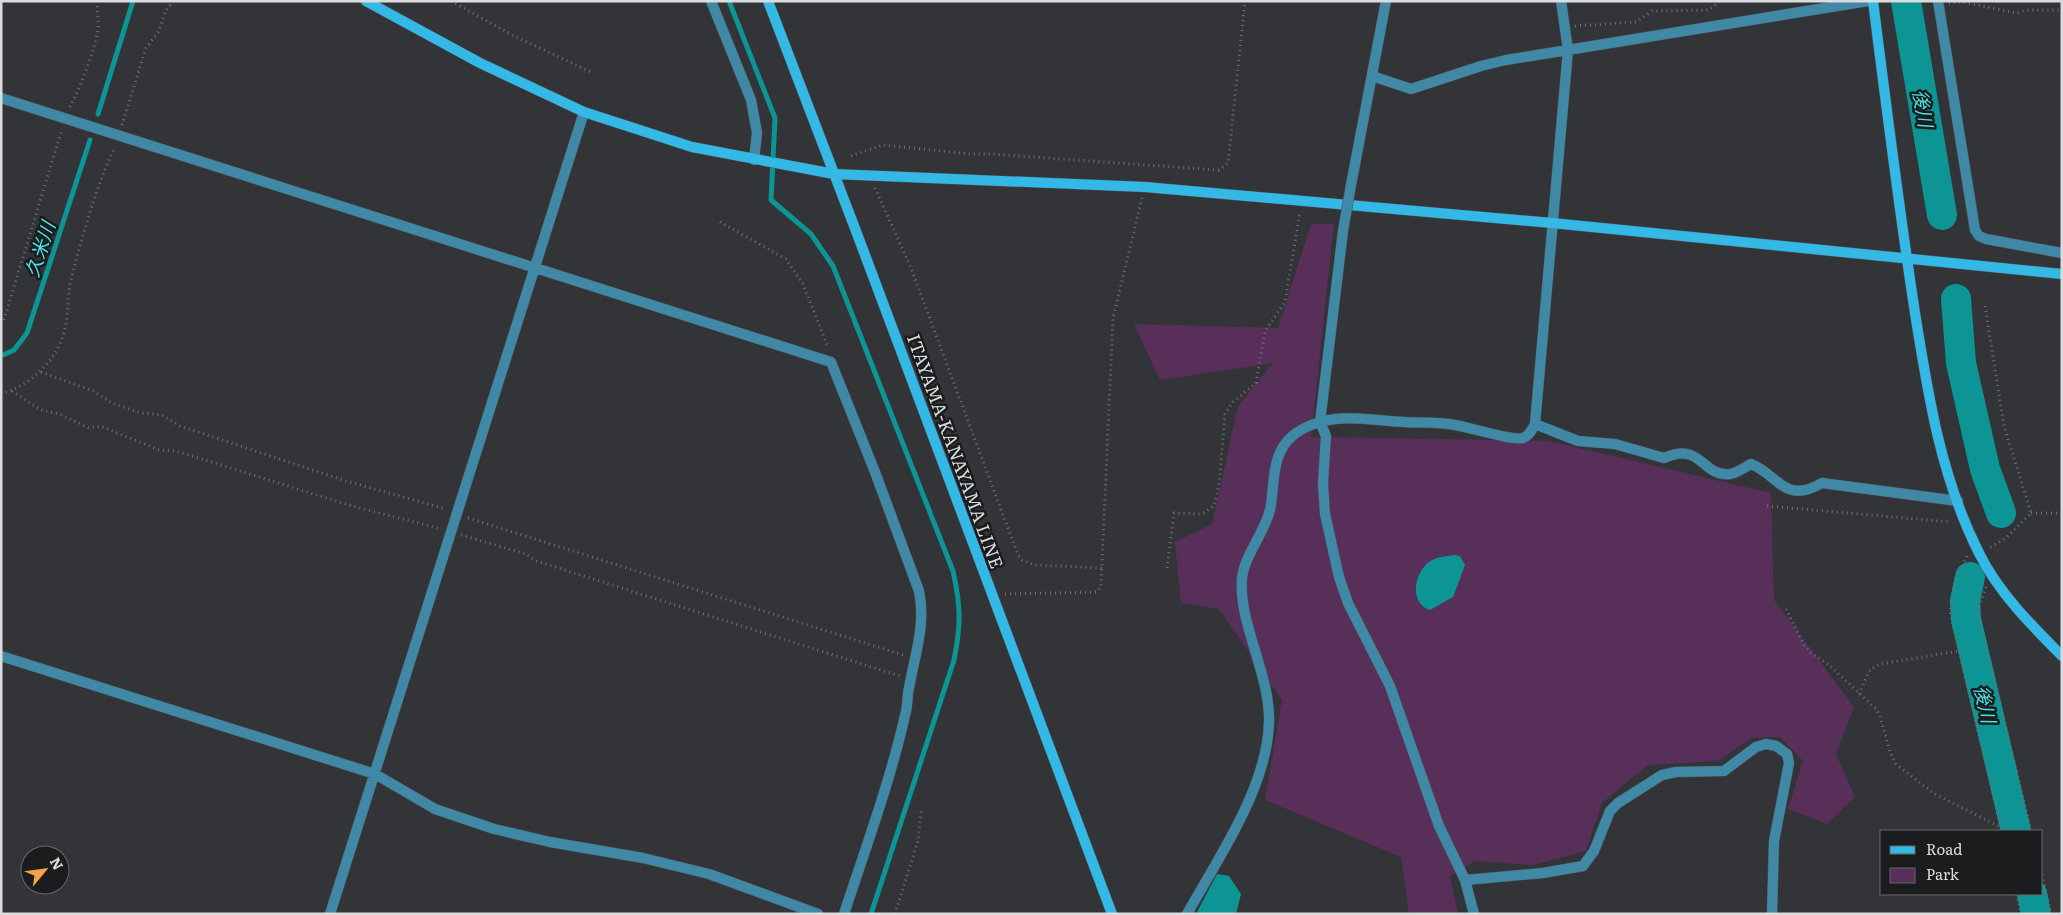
<svg xmlns="http://www.w3.org/2000/svg" width="2063" height="915" font-family="Literata,'Noto Sans JP',serif">
<style>
.green{fill:#572f59}
.water{fill:#0c9594}
.lines{fill:none;stroke-linecap:round;stroke-linejoin:round}
.stream{stroke:#0c9594;stroke-width:5}
.river{stroke:#0c9594;stroke-width:30}
.street-casing{stroke:#505256;stroke-width:11}
.secondary-casing{stroke:#505256;stroke-width:11}
.path{stroke:#707276;stroke-width:3;stroke-dasharray:1 4;stroke-linecap:butt}
.street{stroke:#4089a6;stroke-width:10}
.secondary{stroke:#34b8e6;stroke-width:10}
.street-bridge-casing{stroke:#505256;stroke-width:11;stroke-linecap:butt}
.street-bridge{stroke:#4089a6;stroke-width:10}
.labels{text-anchor:middle;dominant-baseline:central;stroke-width:5;stroke-linejoin:round;paint-order:stroke}
.street-label{font-size:18px;fill:#dadcde;stroke:#1b1c1e}
.water-label{font-size:19px;font-style:italic;fill:#48e3e1;stroke:#1b1c1e}
</style>
<rect width="100%" height="100%" fill="#323438"/>
<path class="green" d="M1311 224H1334L1311 437 1549 441 1771 493 1774 600 1854 707 1836 754 1855 797 1827 824 1788 809 1803 761 1780 737 1751 738 1718 761 1648 765 1602 803 1586 851 1533 865 1475 861 1450 876 1458 914H1409L1401 857 1265 800 1282 700 1219 609 1181 603 1175 542 1212 524 1238 406 1273 363 1160 380 1134 324 1278 328Z"/>
<path class="water" d="M1455 555 1460 556 1465 565 1453 597 1430 610C1408 603 1414 570 1432 560 1439 557 1447 556 1455 555Z
M1217 874 1229 876 1241 894 1236 914H1196Z"/>
<g class="lines">
<path class="stream" d="M729 1 775 118 771 200 811 234 833 266 953 571C961 607 961 625 954 660L871 914
M98 114 133 1
M1 356 14 350 27 333 90 140"/>
<path class="river" d="M1906 1 1942 215
M1956 299 1961 363 1985 469 2001 513
M1970 577 1965 601 1966 619 2016 831
M2032 894 2036 914"/>
<g class="street-casing">
<path id="street" d="M711 1 751 100 757 133 754 160
M1938 1 1975 230 1979 236 1986 239 2062 253
M1372 76 1411 89 1481 66 1506 60 1868 1
M1 98 831 362 875 472 919 591C926 625 915 654 909 688 907 695 908 703 906 711 891 779 866 847 844 914
M1351 185 1386 1
M1343 231 1320 422 1326 436 1323 483 1325 514 1339 577 1348 603 1390 686 1439 826 1465 880 1474 914
M1535 424 1578 441 1615 444 1664 458C1702 441 1701 477 1730 474 1737 473 1745 467 1751 464 1779 475 1784 505 1822 483L1958 501
M1 656 375 774 435 809 494 829 550 842 643 858 709 874 818 914
M1465 880 1543 873 1583 866 1594 851 1610 811 1618 803 1662 775 1676 772 1724 771 1756 747 1766 744 1776 746 1787 754 1789 763 1774 841 1772 914
M330 914 584 112
M1187 914C1218 858 1268 787 1269 721 1270 674 1238 622 1242 578 1245 554 1264 534 1270 510 1274 491 1272 464 1283 447 1291 434 1306 426 1320 422 1346 414 1378 421 1405 422 1421 423 1439 422 1455 425 1468 427 1513 441 1523 438 1529 436 1532 430 1535 424L1568 50 1561 1"/>
</g>
<g class="secondary-casing">
<path id="secondary" d="M366 1 480 63 584 112 692 147 834 174 1145 187 1552 223 2062 274
M768 1 856 231 1112 914
M1873 1C1886 105 1899 209 1915 313 1928 395 1941 478 1979 553 1998 592 2032 626 2062 656"/>
</g>
<path class="path" d="M451 1 512 35 593 73
M1949 3 1962 2 2017 13 2026 10H2062
M1575 26 1636 22 1652 11 1709 10 1720 1
M70 107C80 87 95 51 98 29 99 19 96 11 98 1
M122 125 146 48 159 31 165 12 173 1
M851 156 883 145 970 154H990L1219 170 1228 163 1245 1
M875 188 911 268 1018 555 1022 560 1034 565 1102 568
M720 222 786 259 803 284 828 347
M1985 306 2004 426 2031 513 2006 538 1989 548
M1 324 4 320 62 129
M41 372 93 391 112 403 141 413 162 415 180 426 346 481 446 509
M12 391 41 410 59 414 89 428 100 426 159 450 176 451 352 506 441 529
M1 394C30 385 56 362 64 332 69 315 67 296 71 279 83 235 95 188 115 147
M1767 506 1951 522
M2031 513H2062
M468 518 903 655
M461 535 526 554 536 561 900 676
M1967 556 1954 586 1950 613 2002 831
M1167 568 1174 513 1202 514 1214 506 1219 485 1225 414 1232 403 1256 383 1265 331 1285 302 1300 212
M1986 587 1979 607V618L2031 831
M1005 594 1097 592 1101 586 1113 318 1142 198
M1786 609 1804 645 1811 653 1828 664 1875 708 1880 716 1890 752 1896 764 1933 793 2002 828
M1859 694 1870 670 1880 664 1959 651
M2042 875 2051 914
M2017 894 2021 914
M895 914 918 841 921 811"/>
<use href="#street" class="street"/>
<use href="#secondary" class="secondary"/>
<g class="street-bridge-casing">
<path id="street-bridge" d="M1343 231 1351 185"/>
</g>
<use href="#street-bridge" class="street-bridge"/>
</g>
<g class="labels">
<g class="street-label">
<text transform="translate(956 451) rotate(70)">ITAYAMA-KANAYAMA LINE</text>
</g>
<g class="water-label">
<text transform="translate(1924 108) rotate(80)">後川</text>
<text transform="translate(39 249) rotate(-72)">久米川</text>
<text transform="translate(1986 704) rotate(77)">後川</text>
</g>
</g>
<rect width="2063" height="915" fill="none" stroke="#dadcde" stroke-width="5"/>
<rect x="1880" y="830" width="162" height="65" fill="#1b1c1e" stroke="#67696b"/>
<rect x="1890" y="846" width="25" height="8" fill="#34b8e6" stroke="#67696b"/>
<text x="1926" y="855" font-size="15" fill="#dadcde">Road</text>
<rect x="1890" y="868" width="25" height="15" fill="#572f59" stroke="#67696b"/>
<text x="1926" y="880" font-size="15" fill="#dadcde">Park</text>
<g transform="translate(45 870) rotate(61)"><circle r="24" fill="#1b1c1e" stroke="#67696b"/>
<path d="M0-4L9 19L0 12L-9 19Z" fill="#f7a248"/>
<text y="-8" font-size="14" font-weight="bold" text-anchor="middle" fill="#dadcde">N</text>
</g>
</svg>
